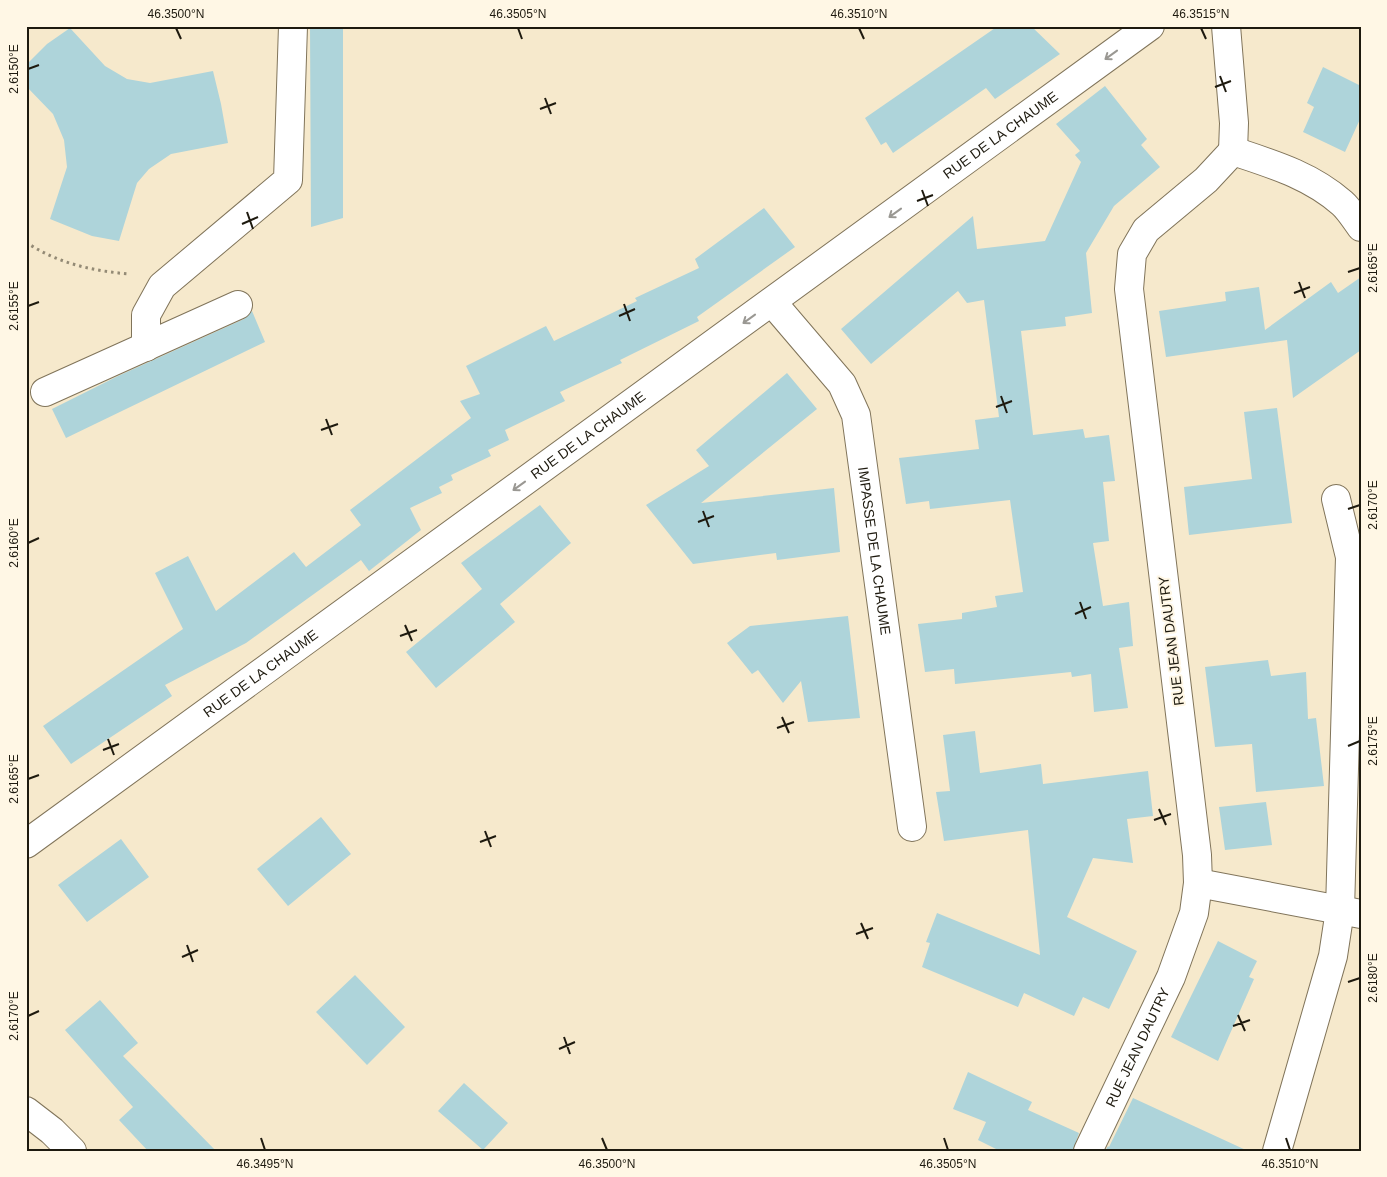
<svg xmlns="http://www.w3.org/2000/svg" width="1387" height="1177" font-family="Helvetica,sans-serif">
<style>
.building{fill:#aed4da}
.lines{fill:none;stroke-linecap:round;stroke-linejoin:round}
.minor-casing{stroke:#80745a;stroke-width:30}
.path{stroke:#938a75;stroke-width:3;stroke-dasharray:2.5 4;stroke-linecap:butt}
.minor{stroke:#fff;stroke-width:28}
.oneway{stroke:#9a9893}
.ticks{fill:none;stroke:#1e1a0f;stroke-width:2}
.labels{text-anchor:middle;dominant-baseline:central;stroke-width:4;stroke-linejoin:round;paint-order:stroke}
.street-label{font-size:14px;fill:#1e1a0f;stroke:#fff7e5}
.neatline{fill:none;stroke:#1e1a0f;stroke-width:2}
.ticks-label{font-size:12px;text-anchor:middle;fill:#1e1a0f}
</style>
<rect width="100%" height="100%" fill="#f6e9cc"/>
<path class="building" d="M310 26H343V218L311 227Z
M998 26H1031L1060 54 995 99 986 88 893 153 886 142 881 145 865 118Z
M70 28 105 66 127 79 150 83 213 71 221 104 228 143 171 154 149 169 137 183 119 241 92 236 50 219 67 167 64 140 53 114 26 86V65L47 44Z
M1323 67 1361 86V117L1345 152 1303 132 1314 107 1307 103Z
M1105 86 1147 139 1141 145 1160 167 1114 206 1086 253 1092 313 1065 317 1066 326 1021 331 1033 435 1083 429 1085 438 1109 435 1115 481 1103 482 1109 541 1093 543 1103 606 1129 602 1133 646 1119 648 1128 708 1094 712 1091 674 1072 677 1071 672 955 684 954 669 925 672 918 624 962 619V613L997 607 995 596 1023 592 1010 500 930 509 929 501 906 504 899 458 979 449 975 420 999 417 984 300 967 303 958 291 871 364 841 329 973 216 977 249 1045 241 1081 162 1075 155 1080 151 1056 124Z
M764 208 795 247 697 317 699 321 620 360 622 363 560 392 565 401 505 430 509 440 488 450 491 456 451 475 453 480 439 487 442 493 410 508 421 530 369 571 361 560 246 643 165 685 172 696 71 764 43 726 183 629 155 573 188 556 216 611 294 552 306 567 361 525 350 510 471 418 460 401 480 394 466 366 546 326 554 341 637 301 635 298 699 268 695 259Z
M1361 277V350L1293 398 1287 340 1166 357 1159 311 1226 301 1225 292 1259 287 1265 330 1331 282 1338 293Z
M252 311 265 342 66 438 52 409 118 376 244 319Z
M787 373 817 409 701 503 834 488 840 552 777 560 776 553 693 564 646 505 709 466 696 450Z
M1277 408 1292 523 1189 535 1184 487 1252 479 1244 412Z
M540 505 571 543 500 604 515 622 436 688 406 652 482 589 461 563Z
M848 616 860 718 808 722 801 681 783 703 758 670 752 674 727 643 750 626Z
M1268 660 1271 676 1306 672 1308 719 1316 718 1324 786 1256 792 1252 744 1215 747 1205 667Z
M975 731 980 773 1041 764 1043 784 1148 771 1153 816 1127 819 1133 863 1093 858 1067 917 1137 951 1109 1009 1083 997 1074 1016 1024 993 1018 1007 922 967 930 943 926 942 937 913 1040 955 1028 830 944 841 936 792 950 791 943 735Z
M1266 802 1272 845 1225 850 1219 807Z
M321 817 351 854 288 906 257 869Z
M121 839 149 877 87 922 58 885Z
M1218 941 1257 961 1249 977 1254 979 1218 1061 1171 1037Z
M355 975 405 1027 367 1065 316 1012Z
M100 1000 138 1043 123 1056 216 1151H148L119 1120 133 1107 65 1030Z
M968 1072 1032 1102 1028 1110 1079 1133 1073 1151H1000L978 1140 986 1122 953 1109Z
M464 1083 508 1123 483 1150 438 1111Z
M1133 1098 1248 1151H1105L1108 1146 1109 1147Z"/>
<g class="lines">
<g class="minor-casing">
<g id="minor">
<path d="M1226 26 1234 123 1233 151"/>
<path d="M1233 151C1272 164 1310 175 1342 203 1349 209 1355 219 1361 227"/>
<path id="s1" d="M772 302 842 384 856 415 912 827"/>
<path d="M146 347V315L162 286 288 180 293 26"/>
<path d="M45 392 238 305"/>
<path id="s2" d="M26 844 1150 26"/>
<path d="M1198 883 1361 914"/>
<path d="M26 1111 52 1131 72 1151"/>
<path id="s3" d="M1088 1151 1171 977 1194 913 1198 883 1197 855 1129 289 1132 254 1146 230 1206 180 1233 151"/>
<path d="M1277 1151 1333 956 1340 910 1350 557 1336 499"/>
</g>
</g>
<path class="path" d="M26 242C56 263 93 271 129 274"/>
<use href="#minor" class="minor"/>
</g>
<defs><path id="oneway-shaft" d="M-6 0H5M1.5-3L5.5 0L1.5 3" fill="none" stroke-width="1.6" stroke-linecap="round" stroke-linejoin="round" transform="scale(1.25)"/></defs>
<g class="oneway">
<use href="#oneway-shaft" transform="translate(1111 55) rotate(144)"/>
<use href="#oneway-shaft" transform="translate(895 213) rotate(144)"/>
<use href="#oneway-shaft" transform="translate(749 319) rotate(144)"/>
<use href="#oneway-shaft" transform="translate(519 486) rotate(144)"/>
</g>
<path class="ticks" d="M176 28 181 39M518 28 522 39M859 28 864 39M1201 28 1206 39M28 69 39 65M1220 76 1226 92M1215 87 1231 81M545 98 551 114M540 109 556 103M922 190 928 206M917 201 933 195M247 212 253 229M242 224 258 217M1348 272 1360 268M1299 282 1305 298M1294 293 1310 287M624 304 630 321M28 306 39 302M619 316 635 309M1001 396 1007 413M996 407 1012 401M326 419 332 435M321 430 338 424M1348 509 1360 505M703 511 709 527M698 522 714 516M28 543 39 538M1080 602 1086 619M1075 614 1091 607M405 625 412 641M400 636 417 630M782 717 789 733M777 728 794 722M108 739 114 755M1348 746 1360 741M103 750 119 744M28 779 39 775M1159 809 1166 825M1154 820 1171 814M485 831 491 847M480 842 496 836M861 923 868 939M856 934 873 928M187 945 193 962M182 957 198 950M1348 982 1360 978M1238 1015 1245 1031M28 1016 39 1011M1233 1026 1250 1020M564 1037 570 1054M559 1049 575 1042M261 1138 265 1150M602 1138 607 1150M944 1138 948 1150M1286 1138 1290 1150"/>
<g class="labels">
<g class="street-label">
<text stroke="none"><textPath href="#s2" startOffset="1205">RUE DE LA CHAUME</textPath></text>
<text stroke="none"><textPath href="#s2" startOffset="695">RUE DE LA CHAUME</textPath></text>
<text stroke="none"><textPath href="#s1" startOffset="279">IMPASSE DE LA CHAUME</textPath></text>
<text transform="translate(1171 641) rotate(-97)">RUE JEAN DAUTRY</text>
<text stroke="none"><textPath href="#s2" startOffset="290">RUE DE LA CHAUME</textPath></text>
<text stroke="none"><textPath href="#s3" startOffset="115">RUE JEAN DAUTRY</textPath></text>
</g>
</g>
<rect width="1387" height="1177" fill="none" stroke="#fff7e5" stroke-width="55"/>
<rect x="28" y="28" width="1332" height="1122" class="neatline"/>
<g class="ticks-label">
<text x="176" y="18">46.3500°N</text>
<text x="518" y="18">46.3505°N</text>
<text x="859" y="18">46.3510°N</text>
<text x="1201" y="18">46.3515°N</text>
<text transform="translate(14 69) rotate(-90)" y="4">2.6150°E</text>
<text transform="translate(1373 268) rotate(-90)" y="4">2.6165°E</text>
<text transform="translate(14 306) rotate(-90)" y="4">2.6155°E</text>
<text transform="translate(1373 505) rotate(-90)" y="4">2.6170°E</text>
<text transform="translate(14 543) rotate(-90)" y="4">2.6160°E</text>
<text transform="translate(1373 741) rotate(-90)" y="4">2.6175°E</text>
<text transform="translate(14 779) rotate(-90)" y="4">2.6165°E</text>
<text transform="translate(1373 978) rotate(-90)" y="4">2.6180°E</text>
<text transform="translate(14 1016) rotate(-90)" y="4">2.6170°E</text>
<text x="265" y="1168">46.3495°N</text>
<text x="607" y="1168">46.3500°N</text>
<text x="948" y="1168">46.3505°N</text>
<text x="1290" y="1168">46.3510°N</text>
</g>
</svg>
